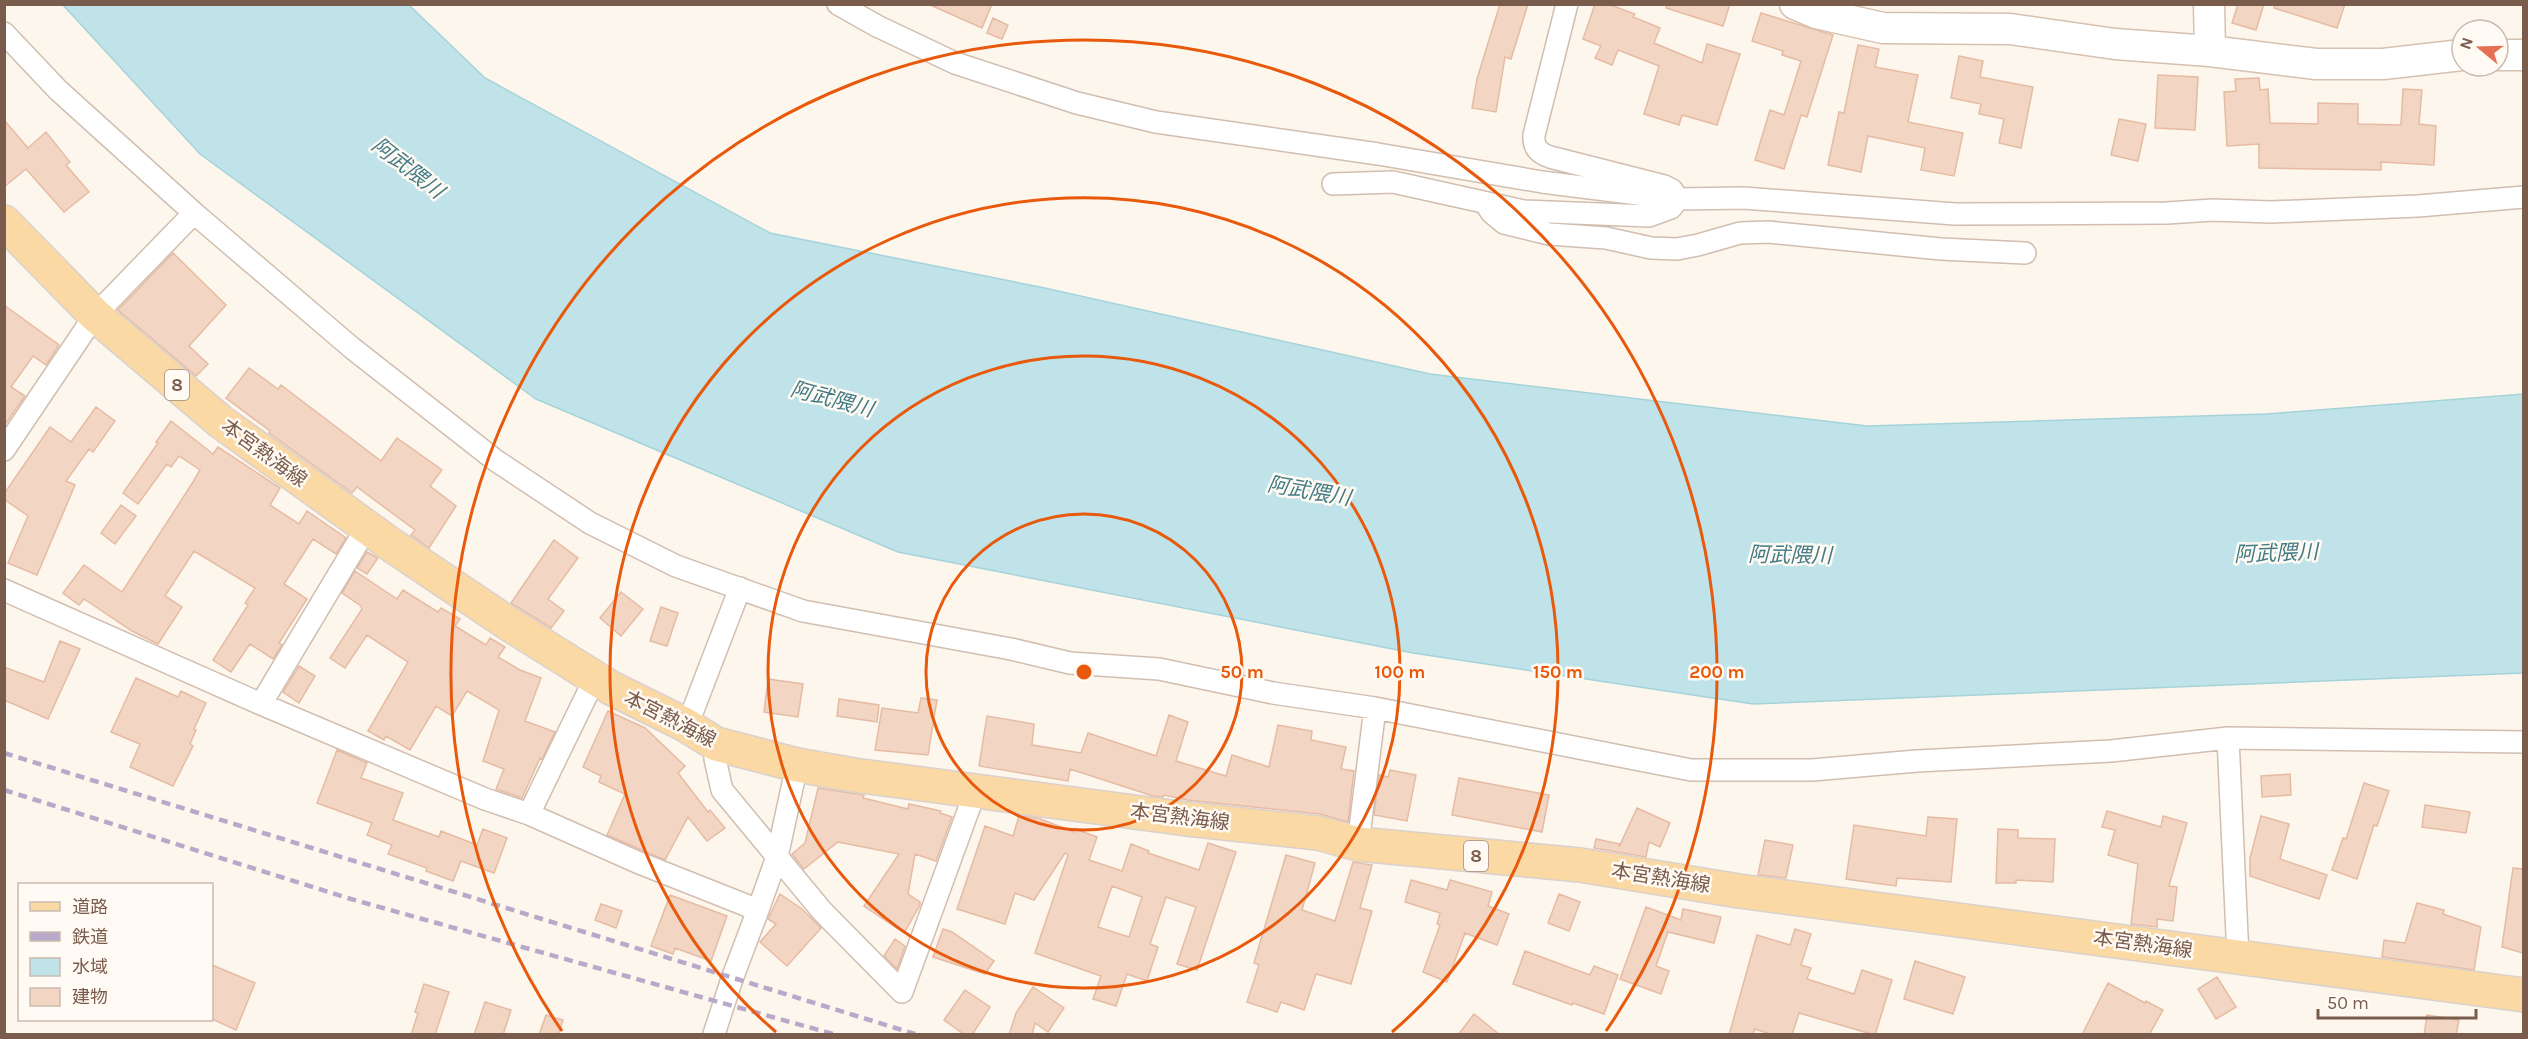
<svg xmlns="http://www.w3.org/2000/svg" width="2528" height="1039" font-family="Karla,'Noto Sans JP',sans-serif">
<style>
.water{fill:#bfe3e8;stroke:#a5d3da;stroke-width:1.5}
.building{fill:#f3d5c3;stroke:#e6bba3;stroke-width:1.5;fill-rule:evenodd}
.lines{fill:none;stroke-linecap:round;stroke-linejoin:round}
.street-casing{stroke:#d1beb0;stroke-width:24}
.secondary-casing{stroke:#d6c0b0;stroke-width:33}
.primary-casing{stroke:#dad1cd;stroke-width:36}
.street{stroke:#fff;stroke-width:21}
.secondary{stroke:#fff;stroke-width:30}
.primary{stroke:#fbd9a5;stroke-width:33}
.rail{stroke:#b9a8c9;stroke-width:4.5;stroke-dasharray:9 6;stroke-linecap:butt}
.ring{fill:none;stroke:#e8590c;stroke-width:3}
.labels{text-anchor:middle;dominant-baseline:central;stroke-width:5;stroke-linejoin:round;paint-order:stroke}
.shield{fill:#fffaf3;stroke:#a28b7f;stroke-width:1.5}
.shield-label{font-size:18px;font-weight:bold;fill:#7a5c4d}
.street-label{font-size:20px;fill:#7a5c4d;stroke:#fffaf3}
.water-label{font-size:21px;font-style:italic;fill:#437c86;stroke:#fffaf3}
.centre{fill:#e8590c;stroke:#fffaf3;stroke-width:3}
.ring-label{font-size:18px;text-anchor:middle;font-weight:bold;fill:#e8590c;stroke:#fffaf3;stroke-width:5;stroke-linejoin:round;paint-order:stroke}
</style>
<rect width="100%" height="100%" fill="#fdf6ec"/>
<path class="water" d="M63 5H409L485 78 770 233 1040 287 1430 374 1867 426 2266 414 2523 394V673L1753 704 1413 653 898 552 536 399 200 154Z"/>
<path class="building" d="M928 4H992L982 28Z
M1500 4H1528L1511 59 1505 57 1496 112 1472 108 1477 79Z
M1595 4H1608L1635 14 1633 17 1660 28 1654 43 1702 63 1707 44 1740 54 1717 125 1682 115 1679 125 1644 114 1659 66 1618 50 1612 65 1595 58 1601 46 1583 39Z
M1667 4H1730L1723 26 1666 8Z
M2238 4H2264L2256 30 2232 23Z
M2275 4H2345L2337 28 2274 8Z
M1761 13 1833 35 1807 117 1801 115 1784 169 1755 160 1770 110 1784 115 1801 61 1782 55 1783 51 1752 41Z
M993 18 1008 25 1002 39 987 33Z
M1858 45 1879 49 1875 67 1918 75 1908 122 1963 133 1954 176 1921 170 1925 148 1868 136 1861 172 1828 165 1839 112 1844 113Z
M1959 56 1983 61 1980 77 2033 87 2021 148 1999 143 2004 119 1979 114 1981 104 1951 98Z
M2158 75 2198 77 2195 130 2155 128Z
M2259 78 2260 90 2268 89 2270 123 2318 124V103L2358 104V124L2401 125 2403 89 2422 90 2419 124 2436 126 2434 165 2381 162V170L2259 168V144L2227 146 2224 92 2236 91 2235 79Z
M2119 119 2146 124 2138 161 2111 155Z
M4 120 28 148 46 132 70 162 66 165 89 192 64 212 26 169 4 187Z
M173 253 226 305 189 346 208 364 196 376 118 310Z
M4 305 59 345 46 365 33 356 11 387 25 396 4 426Z
M249 368 278 389 281 385 381 461 397 438 442 470 430 486 456 506 429 548 411 535 415 530 357 487 352 493 269 433 270 431 226 398Z
M96 407 115 421 93 452 89 449 66 481 75 485 37 575 8 563 28 516 4 499V494L50 427 71 442Z
M171 421 213 454 218 447 280 488 270 505 299 524 307 511 346 538 336 554 313 539 284 584 307 599 279 643 282 645 273 659 250 644 231 672 213 660 248 605 245 603 255 588 194 551 165 596 182 607 158 644 132 631 84 599 79 605 63 593 84 565 122 592 193 482 200 470 179 456 171 467 167 464 138 504 123 493 158 443 156 442Z
M121 505 136 516 115 544 101 533Z
M554 540 578 558 548 599 564 611 551 628 511 603Z
M367 552 378 558 367 574 357 568Z
M355 571 397 599 403 590 438 612 441 608 460 619 455 626 486 645 490 638 505 647 498 657 520 670 541 678 525 721 555 732 542 759 540 758 522 798 496 789 504 769 483 761 499 710 467 691 452 716 436 706 410 750 386 736 384 740 368 731 408 662 367 635 345 668 330 658 362 609 361 606 342 593Z
M621 592 643 609 621 636 600 618Z
M661 607 678 613 667 646 650 641Z
M60 641 80 649 48 719 4 700V667L44 682Z
M299 666 315 676 299 703 283 692Z
M136 678 178 697 181 691 206 703 194 729 196 730 190 744 193 746 173 786 130 767 140 744 111 732Z
M768 679 803 684 798 717 764 712Z
M921 698 937 700 928 755 875 750 882 708 918 713Z
M839 699 879 705 877 722 837 716Z
M608 711 645 728 685 766 678 773 708 812 710 810 725 828 707 841 688 817 665 860 607 835 625 794 599 782 601 776 583 767Z
M1169 715 1188 722 1176 761 1226 776 1232 755 1269 767 1278 725 1312 731 1311 740 1346 747 1341 769 1354 771 1348 822 1320 814 1187 800 1164 795 1163 797 1153 796 1070 769 1068 781 979 766 987 716 1034 724 1032 745 1081 753 1088 733 1156 756Z
M337 750 367 763 361 778 403 793 393 820 439 837 441 831 477 845 483 829 507 838 494 873 461 861 453 881 426 871 427 868 388 854 392 845 367 835 372 823 317 803Z
M1390 770 1416 775 1407 821 1374 815 1379 775 1388 777Z
M2290 774 2291 795 2262 797 2261 776Z
M1459 778 1549 795 1542 832 1452 815Z
M2364 783 2389 791 2377 826 2374 825 2357 879 2332 870 2343 838 2346 839Z
M818 788 864 795 863 798 908 809 909 804 941 811 940 813 952 817 936 861 915 854 908 894 920 902V905L904 933 864 906 899 854 838 842 804 869 792 854 805 843Z
M2425 805 2470 812 2466 833 2422 827Z
M1637 808 1670 823 1660 847 1649 842 1646 857 1594 848 1596 839 1620 844 1619 847Z
M2107 811 2161 827 2163 816 2187 823 2169 886 2177 887 2173 921 2157 919V927L2131 924 2138 864 2108 855 2115 830 2102 827Z
M1019 816 1038 818 1074 832 1075 829 1097 837 1089 860 1122 871 1131 844 1149 851 1148 853 1199 870 1208 843 1236 852 1197 970 1177 964 1196 907 1166 897 1150 944 1158 947 1147 981 1127 974 1116 1006 1093 999 1101 976 1035 953 1068 855 1065 853 1034 900 1015 893 1005 924 957 909 985 826 1013 836ZM1112 886 1142 897 1129 937 1098 927Z
M2261 816 2289 824 2280 859 2327 875 2319 899 2250 876V858Z
M1928 817 1957 819 1951 882 1897 878 1896 886 1846 879 1854 825 1926 836Z
M1998 829 2018 830V838L2055 839 2053 882 2016 880V883H1996Z
M1765 840 1793 845 1786 878 1758 875Z
M1286 855 1315 863 1302 910 1335 921 1353 862 1372 865 1360 908 1372 911 1351 984 1316 974 1304 1010 1281 1002 1277 1012 1247 1002 1259 965 1254 963Z
M2513 868 2523 869V953L2502 947Z
M1411 880 1447 890 1450 880 1492 892 1488 906 1509 914 1497 945 1465 933 1447 982 1423 972 1440 925 1437 924 1440 913 1405 902Z
M780 894 802 909 821 928 787 966 760 942 776 924 768 919Z
M1559 894 1580 902 1569 931 1548 923Z
M670 895 727 916 711 961 675 948 673 954 651 946Z
M2417 903 2444 910 2443 914 2481 927 2474 970 2382 957 2384 940 2405 943Z
M601 904 622 911 616 928 595 920Z
M1646 907 1681 920 1683 909 1721 917 1714 943 1668 932 1656 966 1669 971 1661 994 1620 979Z
M943 929 952 932 994 961 985 974 933 957Z
M1795 929 1811 934 1801 965 1811 968 1807 979 1854 994 1862 970 1892 980 1875 1035 1799 1013 1792 1035H1773L1755 1029 1753 1035H1729L1757 935 1790 945Z
M895 939 905 946 897 969 884 956Z
M1525 951 1590 975 1594 966 1618 975 1604 1014 1573 1003 1572 1005 1513 984Z
M1915 961 1965 977 1953 1014 1904 999Z
M212 965 255 983 236 1030 212 1019Z
M2217 977 2236 1007 2216 1019 2198 989Z
M2108 983 2145 1003 2146 1001 2163 1010 2149 1035H2082Z
M424 984 449 992 435 1035H411L418 1013 415 1012Z
M1033 987 1064 1008 1048 1032 1035 1023 1032 1035H1009L1016 1013Z
M965 990 990 1007 972 1035H965L944 1020Z
M485 1002 511 1010 503 1035H474Z
M1474 1014 1500 1035H1458Z
M546 1015 563 1020 558 1035H539Z
M2427 1015 2459 1020 2456 1035H2424Z"/>
<g class="lines">
<g class="street-casing">
<path id="street" d="M838 4 877 26 955 63 1077 103 1156 122 1378 154 1542 182 1678 199 1743 198 1955 214 2167 213 2213 210 2271 212 2418 206 2524 197
M4 33 58 90 194 213 352 348 495 460 590 523 676 566 803 611 1011 649 1070 663 1159 669 1273 693 1375 708 1691 770H1812L1917 761 2111 751 2228 738 2524 742
M1333 184 1393 182 1524 211 1649 216 1671 208 1678 199 1672 190 1664 186 1550 157C1539 153 1533 148 1534 135L1567 4
M1485 203 1492 213 1504 223 1549 234 1606 238 1651 248 1677 249 1698 245 1740 233 1768 232 1941 249 2025 253
M4 450 95 315 194 213
M4 590 261 704 485 799 529 814 637 862 758 910 732 979 714 1034
M261 704 367 527
M687 726 740 588
M2228 738 2238 957
M716 744 715 759 722 790 822 911 902 992 975 792
M529 814 595 678
M1358 844 1375 708
M758 910 777 857 797 765"/>
</g>
<g class="secondary-casing">
<path id="secondary" d="M1795 4 1816 13 1883 28 2010 29 2115 44 2210 51 2316 64H2383L2462 55
M2209 4 2210 51
M2498 55H2524"/>
</g>
<g class="primary-casing">
<path id="primary" d="M4 222 95 315 221 422 393 546 509 624 611 688 684 724 716 744 797 765 854 775 1187 819 1318 833 1358 844 1580 865 1739 891 2524 995"/>
</g>
<use href="#street" class="street"/>
<use href="#secondary" class="secondary"/>
<use href="#primary" class="primary"/>
<path class="rail" d="M4 753 915 1034
M4 790 351 899 833 1034"/>
</g>
<g class="ring">
<circle cx="1084" cy="672" r="158"/>
<circle cx="1084" cy="672" r="316"/>
<path d="M776 1032A474 474 0 1 1 1392 1032"/>
<path d="M562 1031A633 633 0 1 1 1606 1031"/>
</g>
<g class="labels">
<g class="shield">
<rect x="165" y="370" width="24" height="30" rx="4.5"/>
<rect x="1464" y="841" width="24" height="30" rx="4.5"/>
</g>
<g class="shield-label">
<text x="177" y="385">8</text>
<text x="1476" y="856">8</text>
</g>
<g class="street-label">
<text transform="translate(264 453) rotate(36)">本宮熱海線</text>
<text transform="translate(670 719) rotate(27)">本宮熱海線</text>
<text transform="translate(1180 817) rotate(7)">本宮熱海線</text>
<text transform="translate(1661 878) rotate(9)">本宮熱海線</text>
<text transform="translate(2143 944) rotate(8)">本宮熱海線</text>
</g>
<g class="water-label">
<text transform="translate(408 168) rotate(38)">阿武隈川</text>
<text transform="translate(832 399) rotate(15)">阿武隈川</text>
<text transform="translate(1309 491) rotate(10)">阿武隈川</text>
<text transform="translate(2276 553) rotate(-2)">阿武隈川</text>
<text transform="translate(1790 555) rotate(1)">阿武隈川</text>
</g>
</g>
<circle cx="1084" cy="672" r="9" class="centre"/>
<g class="ring-label">
<text x="1242" y="678">50 m</text>
<text x="1400" y="678">100 m</text>
<text x="1558" y="678">150 m</text>
<text x="1717" y="678">200 m</text>
</g>
<rect width="2528" height="1039" fill="none" stroke="#7a5c4d" stroke-width="12"/>
<rect x="18" y="883" width="195" height="138" fill="#fffaf3" stroke="#cabbb1" stroke-width="1.5"/>
<rect x="30" y="902" width="30" height="9" fill="#fbd9a5" stroke="#cabbb1" stroke-width="1.5"/>
<text x="72" y="913" font-size="18" fill="#7a5c4d">道路</text>
<rect x="30" y="932" width="30" height="9" fill="#b9a8c9" stroke="#cabbb1" stroke-width="1.5"/>
<text x="72" y="943" font-size="18" fill="#7a5c4d">鉄道</text>
<rect x="30" y="958" width="30" height="18" fill="#bfe3e8" stroke="#cabbb1" stroke-width="1.5"/>
<text x="72" y="973" font-size="18" fill="#7a5c4d">水域</text>
<rect x="30" y="988" width="30" height="18" fill="#f3d5c3" stroke="#cabbb1" stroke-width="1.5"/>
<text x="72" y="1003" font-size="18" fill="#7a5c4d">建物</text>
<g transform="translate(2480 48) rotate(289)"><circle r="28" fill="#fffaf3" stroke="#cabbb1" stroke-width="1.5"/>
<path d="M0-4.5L10 22L0 15L-10 22Z" fill="#e76f51"/>
<text y="-9" font-size="16" font-weight="bold" text-anchor="middle" fill="#7a5c4d">N</text>
</g>
<path d="M2318 1009v9h158v-9" fill="none" stroke="#7a5c4d" stroke-width="3"/>
<text x="2327" y="1009" font-size="18" fill="#7a5c4d" stroke="#fffaf3" stroke-width="4.5" paint-order="stroke">50 m</text>
</svg>
